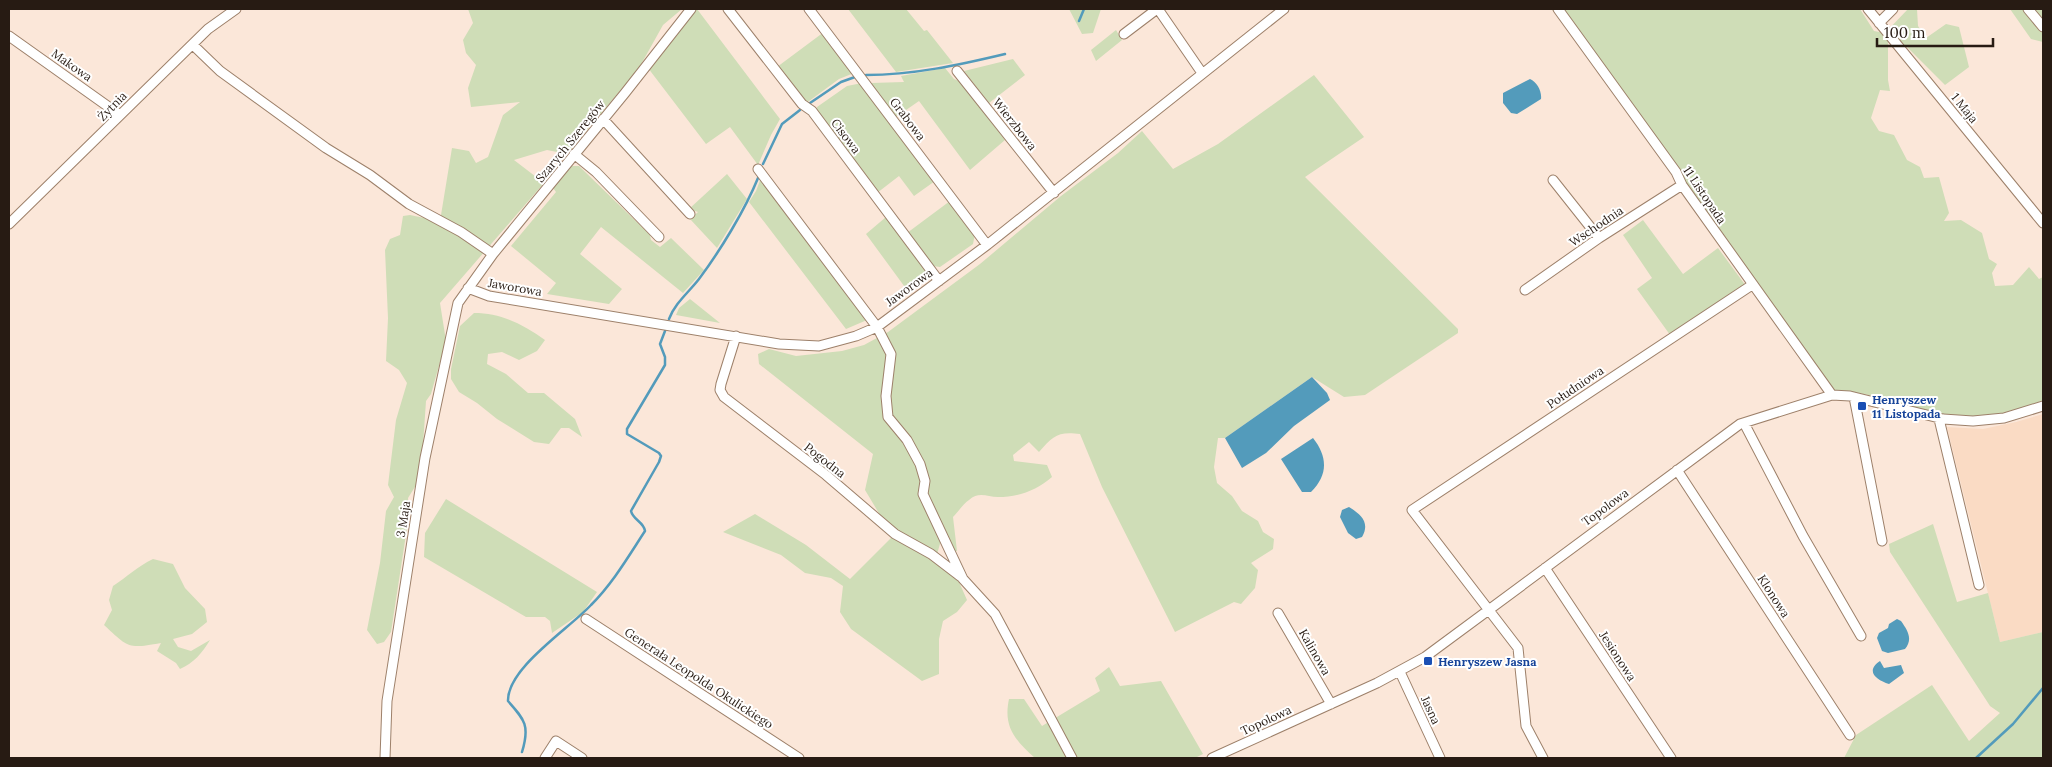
<svg xmlns="http://www.w3.org/2000/svg" width="2052" height="767" font-family="Lora,serif">
<style>
.built{fill:#fadbc4}
.green{fill:#cfddb7}
.water{fill:#539bbb}
.lines{fill:none;stroke-linecap:round;stroke-linejoin:round}
.stream{stroke:#539bbb;stroke-width:2.5}
.minor-casing{stroke:#9d806a;stroke-width:11}
.minor{stroke:#fff;stroke-width:9}
.transit-dot{fill:#1a4fb4;stroke:#fff;stroke-width:2}
.labels{text-anchor:middle;dominant-baseline:central;stroke-width:4;stroke-linejoin:round;paint-order:stroke}
.street-label{font-size:12px;fill:#271b13;stroke:#fff}
.transit-label{font-size:12px;font-weight:bold;fill:#164399;stroke:#fff;text-anchor:start}
</style>
<rect width="100%" height="100%" fill="#fbe7d9"/>
<path class="built" d="M2043 414V632L2000 642 1947 427 1983 429 2016 422Z"/>
<path class="green" d="M468 9H682L663 25 639 68 567 154 547 150 514 160 544 183 440 303 446 341 431 394 426 401 423 445 418 482 408 498 409 515 391 632 384 642 377 644 367 630 380 563 386 511 394 497 388 485 396 420 407 383 399 370 386 361 388 318 385 250 390 239 400 235 403 216 410 215 434 220 441 215 452 148 469 151 476 163 488 157 503 115 520 102 471 107 468 88 476 65 466 53 463 40 473 23Z
M697 9 780 119 771 135 758 165 730 127 706 144 648 68 666 44Z
M848 9H906L924 31 927 30 953 63 896 72Z
M1069 9H1101L1093 33 1082 34Z
M1551 9H1860L1874 31 1885 33 1908 9H1917L1918 26 1926 38 1946 24 1959 27 1969 67 1945 85 1907 47 1888 41V80L1890 91 1880 90 1871 118 1879 131 1894 135 1907 160 1920 167 1924 178 1939 177 1949 213 1944 221 1961 220 1982 233 1989 259 1997 264 1992 273 1995 286 2013 285 2029 267 2039 279 2043 277V400C2012 415 1972 420 1938 414 1903 407 1869 391 1833 390L1582 35Z
M2010 9H2043V42L2031 39Z
M1116 30 1122 40 1096 61 1091 50Z
M824 32 854 73 839 79 805 104 777 67Z
M1013 59 1025 75 989 103 964 71Z
M945 68 954 79 961 82 1005 140 970 170 919 101 896 117 871 83 904 82 901 76Z
M1314 75 1364 137 1305 177 1458 329V333L1365 395 1344 397 1312 377 1225 438H1218L1214 467 1217 483 1232 496 1242 511 1258 521 1263 532 1274 539 1273 549 1251 563 1258 570 1255 588 1241 604 1234 602 1175 632 1102 487 1080 434C1058 431 1053 436 1039 452L1029 442 1013 455 1014 461 1047 465 1052 477C1037 490 1019 497 998 497 987 497 979 491 969 500 963 504 958 512 953 517L957 551 952 552 941 540 936 558 959 582 967 600 957 612 943 621 939 639V674L922 681 851 629 840 612 843 586 831 578 805 573 781 555 723 532 755 514 806 545 850 579 893 536 907 540 880 515 865 490 873 454 759 364 758 354 769 349 796 356 842 351 864 345 888 332 980 264 1061 196 1118 153 1142 131 1173 169 1218 144Z
M862 83 935 181 914 196 899 176 877 193 816 111 817 107 847 86Z
M572 166H579L650 235 651 240 660 247 671 238 704 270 683 293 601 227 580 254 622 289 609 304 547 294 556 283 511 246 556 192 553 188Z
M727 174 747 199 717 248 690 219 698 212 689 209Z
M761 178 867 320 846 329 749 202 756 191Z
M950 201 975 234 973 244 940 267 933 266 907 233Z
M886 217 926 269 924 277 907 290 866 234Z
M1643 220 1683 274 1718 248 1746 286 1673 339 1637 289 1652 278 1623 235Z
M690 299 720 323 676 315 679 308Z
M474 313C501 313 523 324 545 340L537 351 519 360 502 352 488 354 487 364 506 374 528 393H544L575 419 582 437 569 428H561L549 444 534 442 497 419 477 403 459 392 451 379V369L460 326Z
M446 499 597 592 583 612 552 633 550 621 545 617H526L424 557 425 533Z
M1933 524 1957 602 1988 593 2000 642 2043 632V758H1844L1856 735 1932 685 1969 741 2000 713 1990 706 1890 552 1889 544Z
M153 559 173 564 185 588 205 609 207 622 192 634 173 639 178 647 191 651 210 640C202 653 194 663 180 669L176 663 157 651 161 643C127 649 129 648 104 625L112 610 109 600 113 586C127 577 138 566 153 559Z
M1109 667 1120 686 1161 681 1203 754 1195 758H1035C1015 740 1003 727 1009 699H1024L1042 726 1100 691 1095 678Z"/>
<path class="water" d="M1530 79C1537 82 1542 91 1541 99L1517 114 1511 113 1503 103V93Z
M1312 377 1327 393 1330 400 1294 426 1266 453 1242 468 1225 438Z
M1313 438C1328 457 1328 475 1311 492H1302L1281 459Z
M1349 507C1362 515 1370 523 1362 537L1356 539 1348 533 1340 517 1342 510Z
M1897 619 1901 621C1908 631 1913 639 1905 649L1888 653 1882 651 1877 638 1879 633 1888 628 1889 624Z
M1880 661 1884 668 1901 665 1904 673 1889 684C1876 680 1865 671 1880 661Z"/>
<g class="lines">
<path class="stream" d="M1079 21 1084 9
M866 75C913 75 959 65 1005 54
M810 103 841 82 855 77
M763 164 782 124 800 110
M669 319C675 303 689 292 699 279 720 251 745 210 758 178
M522 752C530 726 525 720 508 701 507 668 570 628 591 605 613 583 628 557 645 531 644 522 633 520 631 511L659 462 661 456 659 453 627 434V429L665 365V357L660 344 665 331
M1976 758 2013 724 2043 688"/>
<g class="minor-casing">
<path id="minor" d="M728 9 802 104 812 111 939 281
M809 9 987 245
M1158 9 1202 73
M1558 9 1676 172 1682 185 1832 395
M1868 9 2043 223
M2028 9 2043 27
M1879 23 1893 9
M1124 34 1157 9
M9 36 120 115
M193 45 220 71 326 148 370 175 409 204 461 232 493 254
M957 71 1054 193
M603 119 690 214
M574 154 596 172 659 237
M758 169 877 327 891 354 886 396 888 417 907 440 920 464 925 481 923 494 963 579 995 614 1072 758
M1553 180 1599 238
M9 224 208 29 236 9
M468 288 489 296 779 344 819 346 856 336 877 327 987 245 1284 9
M1525 290 1599 238 1682 185
M736 336 721 384 720 390 724 397 826 475 895 534 931 554 961 577
M1854 397 1882 541
M1939 419 1979 585
M1744 423 1803 536 1861 636
M1677 470 1850 735
M1545 568 1671 758
M1278 613 1331 704
M586 619 799 758
M1400 672 1440 758
M385 758 387 701 425 458 458 303 493 254 625 93 691 9
M545 758 556 741 582 758
M1212 758 1377 683 1425 657 1740 424 1832 395 1850 396 1943 419 1973 421 2004 418 2043 406
M1543 758 1526 726 1518 648 1412 510 1752 285"/>
</g>
<use href="#minor" class="minor"/>
</g>
<g class="transit-dot">
<rect x="1857" y="401" width="10" height="10" rx="2.5"/>
<rect x="1423" y="656" width="10" height="10" rx="2.5"/>
</g>
<g class="labels">
<g class="street-label">
<text transform="translate(72 65) rotate(35)">Makowa</text>
<text transform="translate(112 106) rotate(-46)">Żytnia</text>
<text transform="translate(1965 108) rotate(51)">1 Maja</text>
<text transform="translate(908 119) rotate(53)">Grabowa</text>
<text transform="translate(1015 124) rotate(52)">Wierzbowa</text>
<text transform="translate(846 136) rotate(53)">Cisowa</text>
<text transform="translate(570 141) rotate(-51)">Szarych Szeregów</text>
<text transform="translate(1705 195) rotate(56)">11 Listopada</text>
<text transform="translate(1596 226) rotate(-34)">Wschodnia</text>
<text transform="translate(515 287) rotate(10)">Jaworowa</text>
<text transform="translate(909 287) rotate(-36)">Jaworowa</text>
<text transform="translate(1575 387) rotate(-34)">Południowa</text>
<text transform="translate(825 460) rotate(38)">Pogodna</text>
<text transform="translate(1605 507) rotate(-36)">Topolowa</text>
<text transform="translate(403 519) rotate(-81)">3 Maja</text>
<text transform="translate(1774 596) rotate(57)">Klonowa</text>
<text transform="translate(1315 652) rotate(60)">Kalinowa</text>
<text transform="translate(1618 656) rotate(57)">Jesionowa</text>
<text transform="translate(699 678) rotate(33)">Generała Leopolda Okulickiego</text>
<text transform="translate(1431 710) rotate(65)">Jasna</text>
<text transform="translate(1266 720) rotate(-25)">Topolowa</text>
</g>
<g class="transit-label">
<text x="1872" y="399">Henryszew<tspan x="1872" dy="14">11 Listopada</tspan></text>
<text x="1438" y="661">Henryszew Jasna</text>
</g>
</g>
<rect width="2052" height="767" fill="none" stroke="#271b13" stroke-width="20"/>
<path d="M1877 38v8h116v-8" fill="none" stroke="#271b13" stroke-width="2.5"/>
<text x="1884" y="38" font-size="15" fill="#271b13" stroke="#ffffff" stroke-width="4" paint-order="stroke">100 m</text>
</svg>
